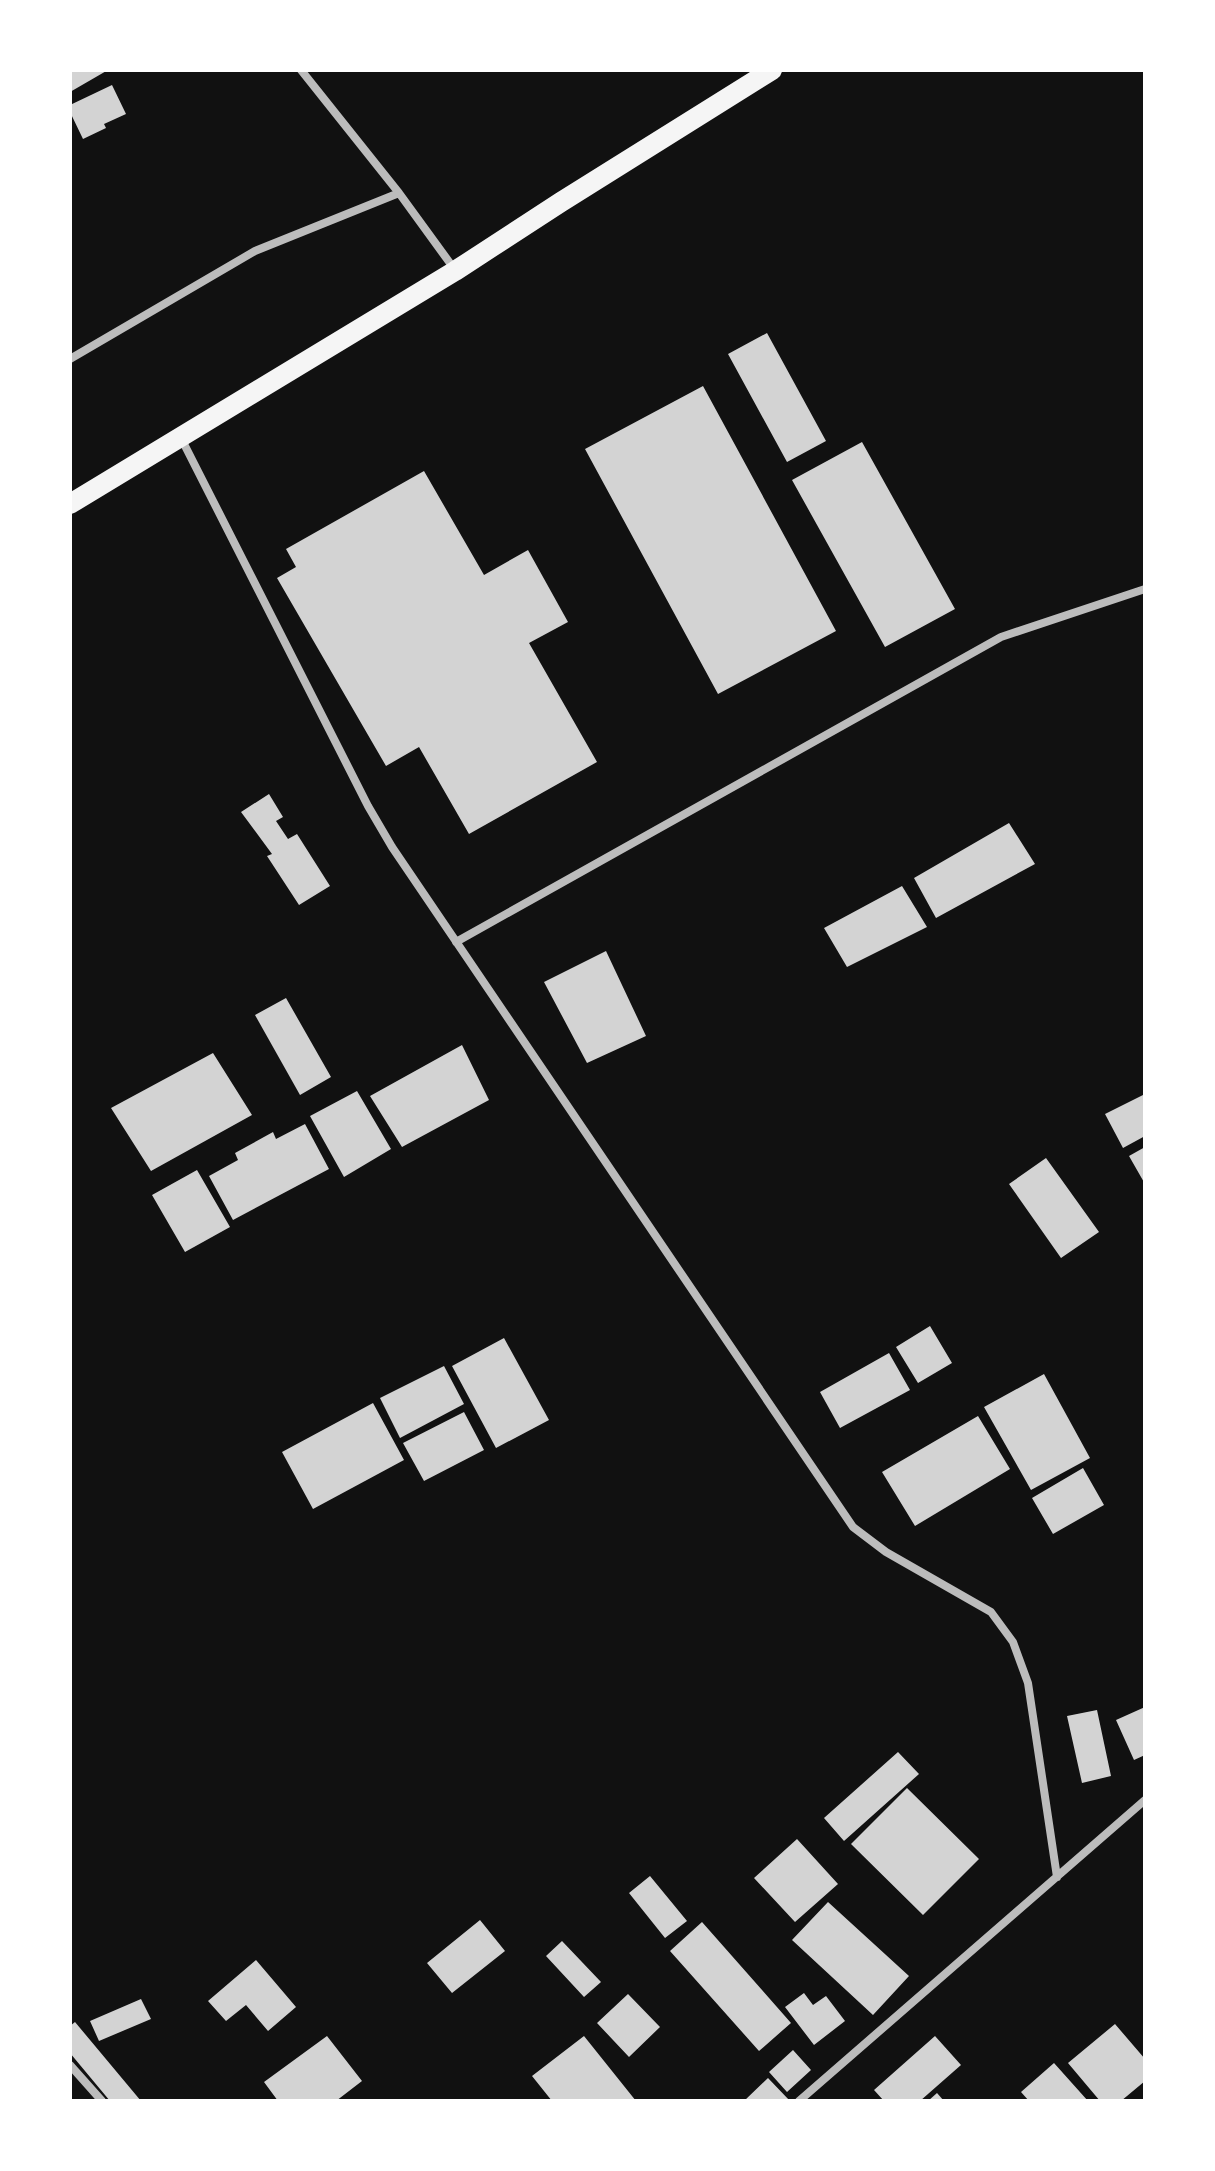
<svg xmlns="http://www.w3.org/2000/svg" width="1215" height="2171" font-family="'Work Sans',sans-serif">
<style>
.building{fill:#d3d3d3}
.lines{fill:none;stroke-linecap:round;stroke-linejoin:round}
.minor{stroke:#bcbcbc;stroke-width:8}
.primary{stroke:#f5f5f5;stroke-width:20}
</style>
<rect width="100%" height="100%" fill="#111"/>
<path class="building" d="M70 70H108L70 92Z
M112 85 126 114 104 124 106 128 83 139 70 112V105Z
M767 333 826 441 787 462 728 354Z
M703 386 836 631 718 694 585 449Z
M862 442 955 609 885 647 792 480Z
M424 471 484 575 528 550 568 622 529 643 597 762 469 834 419 747 386 766 277 578 296 567 286 549Z
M269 794 283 817 276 821 288 839 297 834 330 886 299 905 267 856 272 854 241 812Z
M1009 823 1035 864 936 918 914 878Z
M902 886 927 927 847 967 824 928Z
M606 951 646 1036 587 1063 544 982Z
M286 998 331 1077 300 1095 255 1015Z
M462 1045 489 1100 402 1147 370 1096Z
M213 1053 252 1115 151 1171 111 1108Z
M357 1091 391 1149 344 1177 310 1116Z
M1145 1094V1136L1123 1148 1105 1114Z
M305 1124 329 1169 233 1220 209 1176 238 1160 235 1153 273 1132 276 1139Z
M1145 1147V1184L1129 1156Z
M1046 1158 1099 1232 1061 1258 1009 1184Z
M197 1170 230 1227 185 1252 152 1195Z
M930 1326 952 1363 918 1383 896 1347Z
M504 1338 549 1420 496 1448 452 1366Z
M889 1353 910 1390 840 1428 820 1392Z
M444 1366 464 1404 400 1438 380 1398Z
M1044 1374 1090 1458 1031 1490 984 1407Z
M373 1403 404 1460 313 1509 282 1452Z
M464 1412 484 1450 424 1481 403 1443Z
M978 1416 1010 1469 915 1526 882 1472Z
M1083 1468 1104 1505 1053 1534 1032 1498Z
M1145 1707V1755L1134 1760 1116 1720Z
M1097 1710 1111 1776 1082 1783 1067 1716Z
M898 1752 919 1774 844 1841 824 1818Z
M907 1788 979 1859 923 1915 851 1844Z
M797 1839 838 1884 795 1922 754 1878Z
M650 1876 687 1921 665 1938 629 1893Z
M828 1902 909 1976 873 2015 792 1940Z
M480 1920 505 1951 452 1993 427 1963Z
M702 1922 791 2023 759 2051 670 1951Z
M562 1941 601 1982 584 1997 546 1956Z
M256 1960 296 2007 268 2031 246 2005 226 2021 208 2001Z
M804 1993 813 2005 826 1996 845 2021 814 2045 785 2007Z
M628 1994 660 2027 629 2057 597 2023Z
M141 1999 151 2019 99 2041 90 2021Z
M75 2022 141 2101H110L70 2053V2026Z
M1115 2024 1145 2059V2081L1121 2101H1100L1068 2063Z
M327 2036 362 2081 336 2101H278L264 2082Z
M584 2036 636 2101H552L532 2076Z
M935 2036 961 2065 920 2101H884L874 2090Z
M793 2050 811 2070 787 2092 769 2072Z
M1054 2063 1088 2101H1029L1021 2092Z
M768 2078 790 2101H744Z
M937 2093 944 2101H928Z"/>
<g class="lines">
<path class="minor" d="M301 70 399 193 455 270
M70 359 255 251 399 193
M180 436 368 806 392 847 853 1527 886 1552 991 1612 1013 1642 1028 1683 1057 1877
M456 942 1001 637 1145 589
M70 2065 102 2101
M799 2101 1145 1800"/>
<path class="primary" d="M70 504 455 271 561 202 772 70"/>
</g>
<rect width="1215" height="2171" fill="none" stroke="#ffffff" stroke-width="144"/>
</svg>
